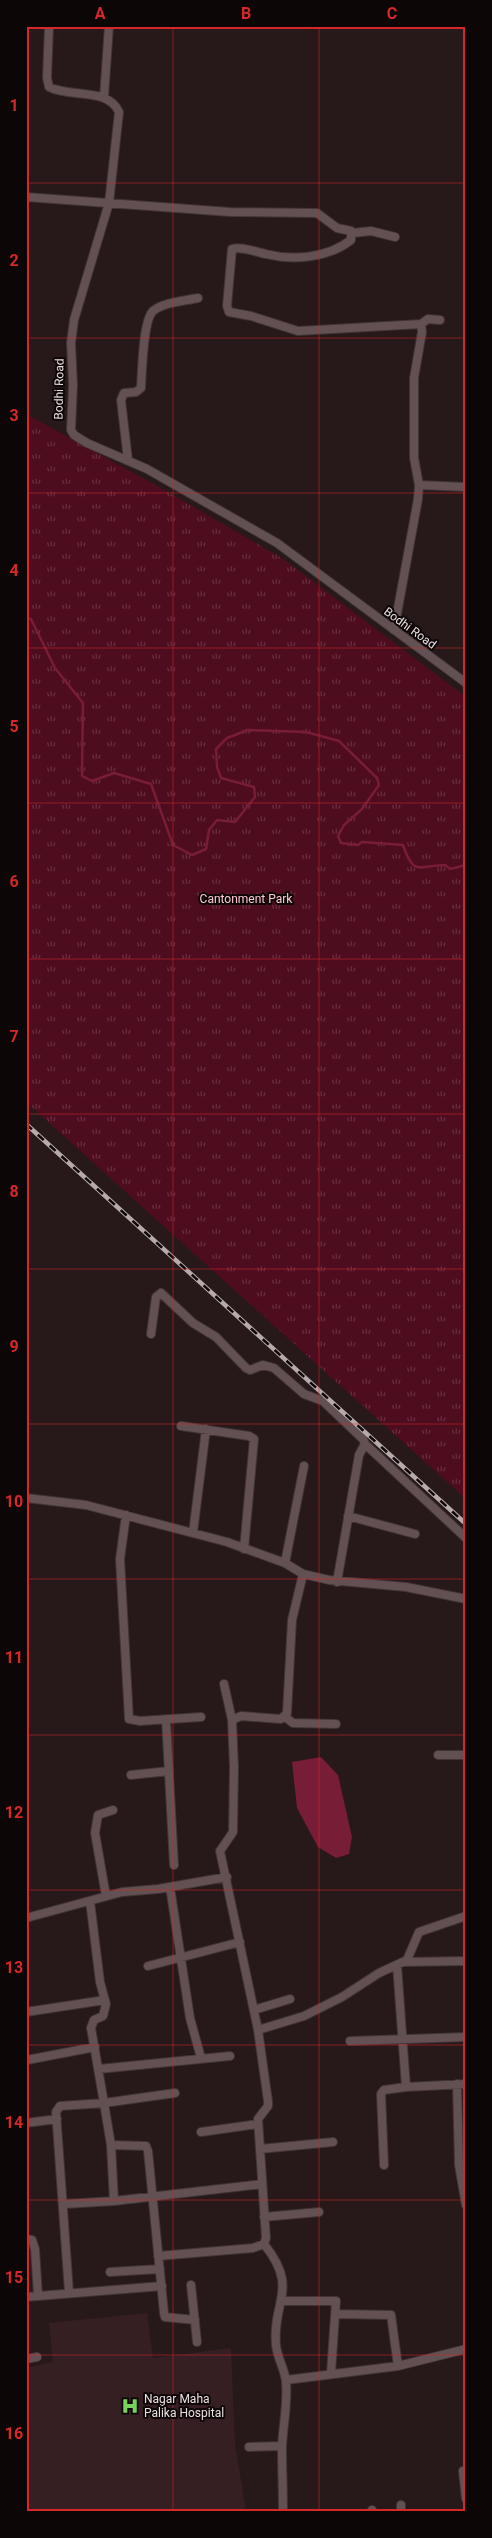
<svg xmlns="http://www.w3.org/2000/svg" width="492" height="2538" font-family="Roboto,sans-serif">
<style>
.built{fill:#361f23}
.park{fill:url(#park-tufts)}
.water{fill:#781d36}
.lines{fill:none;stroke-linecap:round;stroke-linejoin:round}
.stream{stroke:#781d36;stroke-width:2.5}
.minor-casing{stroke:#403435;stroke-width:10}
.minor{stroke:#635052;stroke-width:8}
.rail-casing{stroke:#b6aaab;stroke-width:4.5}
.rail{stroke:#0c0606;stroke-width:2.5;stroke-dasharray:8;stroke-linecap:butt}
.grid{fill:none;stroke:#d62828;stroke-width:1;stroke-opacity:0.55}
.labels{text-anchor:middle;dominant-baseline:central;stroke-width:4;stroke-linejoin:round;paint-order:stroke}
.street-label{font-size:12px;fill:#ebe0e1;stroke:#0c0606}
.park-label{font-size:12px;fill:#fec8d0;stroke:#0c0606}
.poi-label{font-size:12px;fill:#ebe0e1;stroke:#0c0606;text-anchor:start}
.neatline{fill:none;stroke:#d62828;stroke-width:2}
.grid-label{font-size:16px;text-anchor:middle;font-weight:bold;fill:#d62828}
</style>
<defs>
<pattern id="park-tufts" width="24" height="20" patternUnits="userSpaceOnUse" patternTransform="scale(1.25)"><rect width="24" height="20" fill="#4e0c1f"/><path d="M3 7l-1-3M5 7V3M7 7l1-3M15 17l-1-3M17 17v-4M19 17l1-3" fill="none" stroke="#682f3f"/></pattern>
</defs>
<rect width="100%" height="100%" fill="#27181a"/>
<path class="built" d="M147 2313 153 2358 231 2348 235 2444 246 2512H26V2368L53 2362 49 2323Z"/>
<path class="park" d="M26 414 161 488 282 558 466 697V1499L26 1102Z"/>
<path class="water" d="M321 1757 338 1775 352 1837 349 1854 336 1858 318 1847 297 1808 292 1762Z"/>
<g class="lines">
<path class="stream" d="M26 619H31L55 668 83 703 82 776 92 781 114 773 151 784 173 845 192 855 206 849 209 830 217 820 235 822 255 797 254 787 221 778 217 767 216 749 227 738 248 730 306 732 339 741 377 778 379 785 362 809 344 825 338 836 341 843 358 845 362 842 403 845C414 878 420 865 445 865L450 869 466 865"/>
<g class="minor-casing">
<path id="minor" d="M49 26 47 78 49 87C70 98 108 87 119 112L109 203 74 320 71 343 73 385 71 430 74 435 87 443 147 469 277 543 466 683
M104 97 109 26
M26 197 230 212 317 213 337 228 351 231V240C328 258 293 261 266 254 256 252 241 246 232 249L227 306 229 312 251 316 298 331 421 324 428 319 440 320
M353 233 371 231 395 237
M128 460 121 400 124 393 136 392 141 388C142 372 143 320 153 311 164 302 184 301 198 298
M419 485 466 487
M394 630 418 499 419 485 414 458V378L422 332 421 324
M151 1334 156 1297 161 1293 193 1323 216 1337 246 1368 250 1370 263 1365 274 1368 304 1394 323 1401 363 1439 365 1444 359 1455 337 1582
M181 1426 249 1436 254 1439 244 1549
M365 1444 466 1538
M26 1498 86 1505 227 1542 285 1563 303 1574 329 1580 406 1587 466 1599
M126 1515 120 1559 129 1719 140 1721 201 1717
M348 1516 415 1534
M193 1533 206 1429
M285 1563 304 1466
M224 1684 232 1720
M285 1717 293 1723 336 1724
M166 1719 174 1865
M438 1755H466
M131 1775 169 1771
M170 1887 190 2018 201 2058
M106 1896 95 1833 98 1815 113 1810
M90 1901 100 1982 106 2004 103 2016 94 2020 91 2028 104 2103 175 2093
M26 1918 122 1892 158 1889 227 1877
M403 1962 466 1961
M397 1965 406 2087 466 2084
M148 1966 240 1942
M254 2010 290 1999
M26 2012 105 2000
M258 2030 304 2016 342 1997 379 1973 407 1960 419 1932 466 1916
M350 2041 466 2037
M27 2060 95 2047
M99 2069 230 2056
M457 2084 459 2165 466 2205
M26 2123 57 2119
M201 2132 258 2124
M111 2145 146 2146 148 2151 164 2313 165 2317 195 2320
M260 2149 333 2142
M384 2165 381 2094 384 2090 406 2087
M65 2204 114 2201 262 2184
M264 2217 319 2212
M26 2239 32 2240 35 2249 38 2296
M264 2244C300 2289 272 2300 276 2345 277 2358 285 2369 286 2382 288 2403 283 2425 282 2447 282 2468 283 2490 283 2512
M158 2256 253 2248 264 2244 266 2238 258 2119 268 2106V2101L258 2030 220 1851 233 1832 234 1767 232 1720 241 1716 281 1719 287 1713 292 1620 303 1574
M110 2272 160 2269
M191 2285 197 2342
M69 2292 56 2112 60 2106 104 2103 111 2145 114 2201
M26 2297 162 2286
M283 2301H336L331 2373
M336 2314 391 2315 398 2366 466 2349
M26 2359 37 2357
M286 2380 398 2366
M249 2447 282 2446
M463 2471 466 2499
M401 2505V2512
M372 2510V2512"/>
</g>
<use href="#minor" class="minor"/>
<g class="rail-casing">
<path id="rail" d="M26 1124 466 1524"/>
</g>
<use href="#rail" class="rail"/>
</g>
<path class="grid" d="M173 26V2512M319 26V2512M26 183H466M26 338H466M26 493H466M26 648H466M26 803H466M26 959H466M26 1114H466M26 1269H466M26 1424H466M26 1579H466M26 1735H466M26 1890H466M26 2045H466M26 2200H466M26 2355H466"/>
<defs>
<g id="hospital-bare" transform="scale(1.35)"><path d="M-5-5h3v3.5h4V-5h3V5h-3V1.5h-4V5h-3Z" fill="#76d25a" stroke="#0c0606" stroke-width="2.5" paint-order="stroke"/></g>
</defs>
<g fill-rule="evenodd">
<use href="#hospital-bare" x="130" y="2406"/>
</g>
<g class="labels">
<g class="street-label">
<text transform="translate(59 389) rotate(-89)">Bodhi Road</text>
<text transform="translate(410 628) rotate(36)">Bodhi Road</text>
</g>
<g class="park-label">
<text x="246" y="899">Cantonment Park</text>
</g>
<g class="poi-label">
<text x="144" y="2399">Nagar Maha<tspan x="144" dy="14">Palika Hospital</tspan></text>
</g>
</g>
<rect width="492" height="2538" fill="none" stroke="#0c0606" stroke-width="55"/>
<rect x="28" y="28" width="436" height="2482" class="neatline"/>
<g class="grid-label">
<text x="100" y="19">A</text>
<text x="246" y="19">B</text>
<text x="392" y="19">C</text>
<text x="14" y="111">1</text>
<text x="14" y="266">2</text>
<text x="14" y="421">3</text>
<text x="14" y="576">4</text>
<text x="14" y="732">5</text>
<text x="14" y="887">6</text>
<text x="14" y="1042">7</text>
<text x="14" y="1197">8</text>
<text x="14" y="1352">9</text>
<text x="14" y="1507">10</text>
<text x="14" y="1663">11</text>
<text x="14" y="1818">12</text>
<text x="14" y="1973">13</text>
<text x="14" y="2128">14</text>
<text x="14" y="2283">15</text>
<text x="14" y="2439">16</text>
</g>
</svg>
